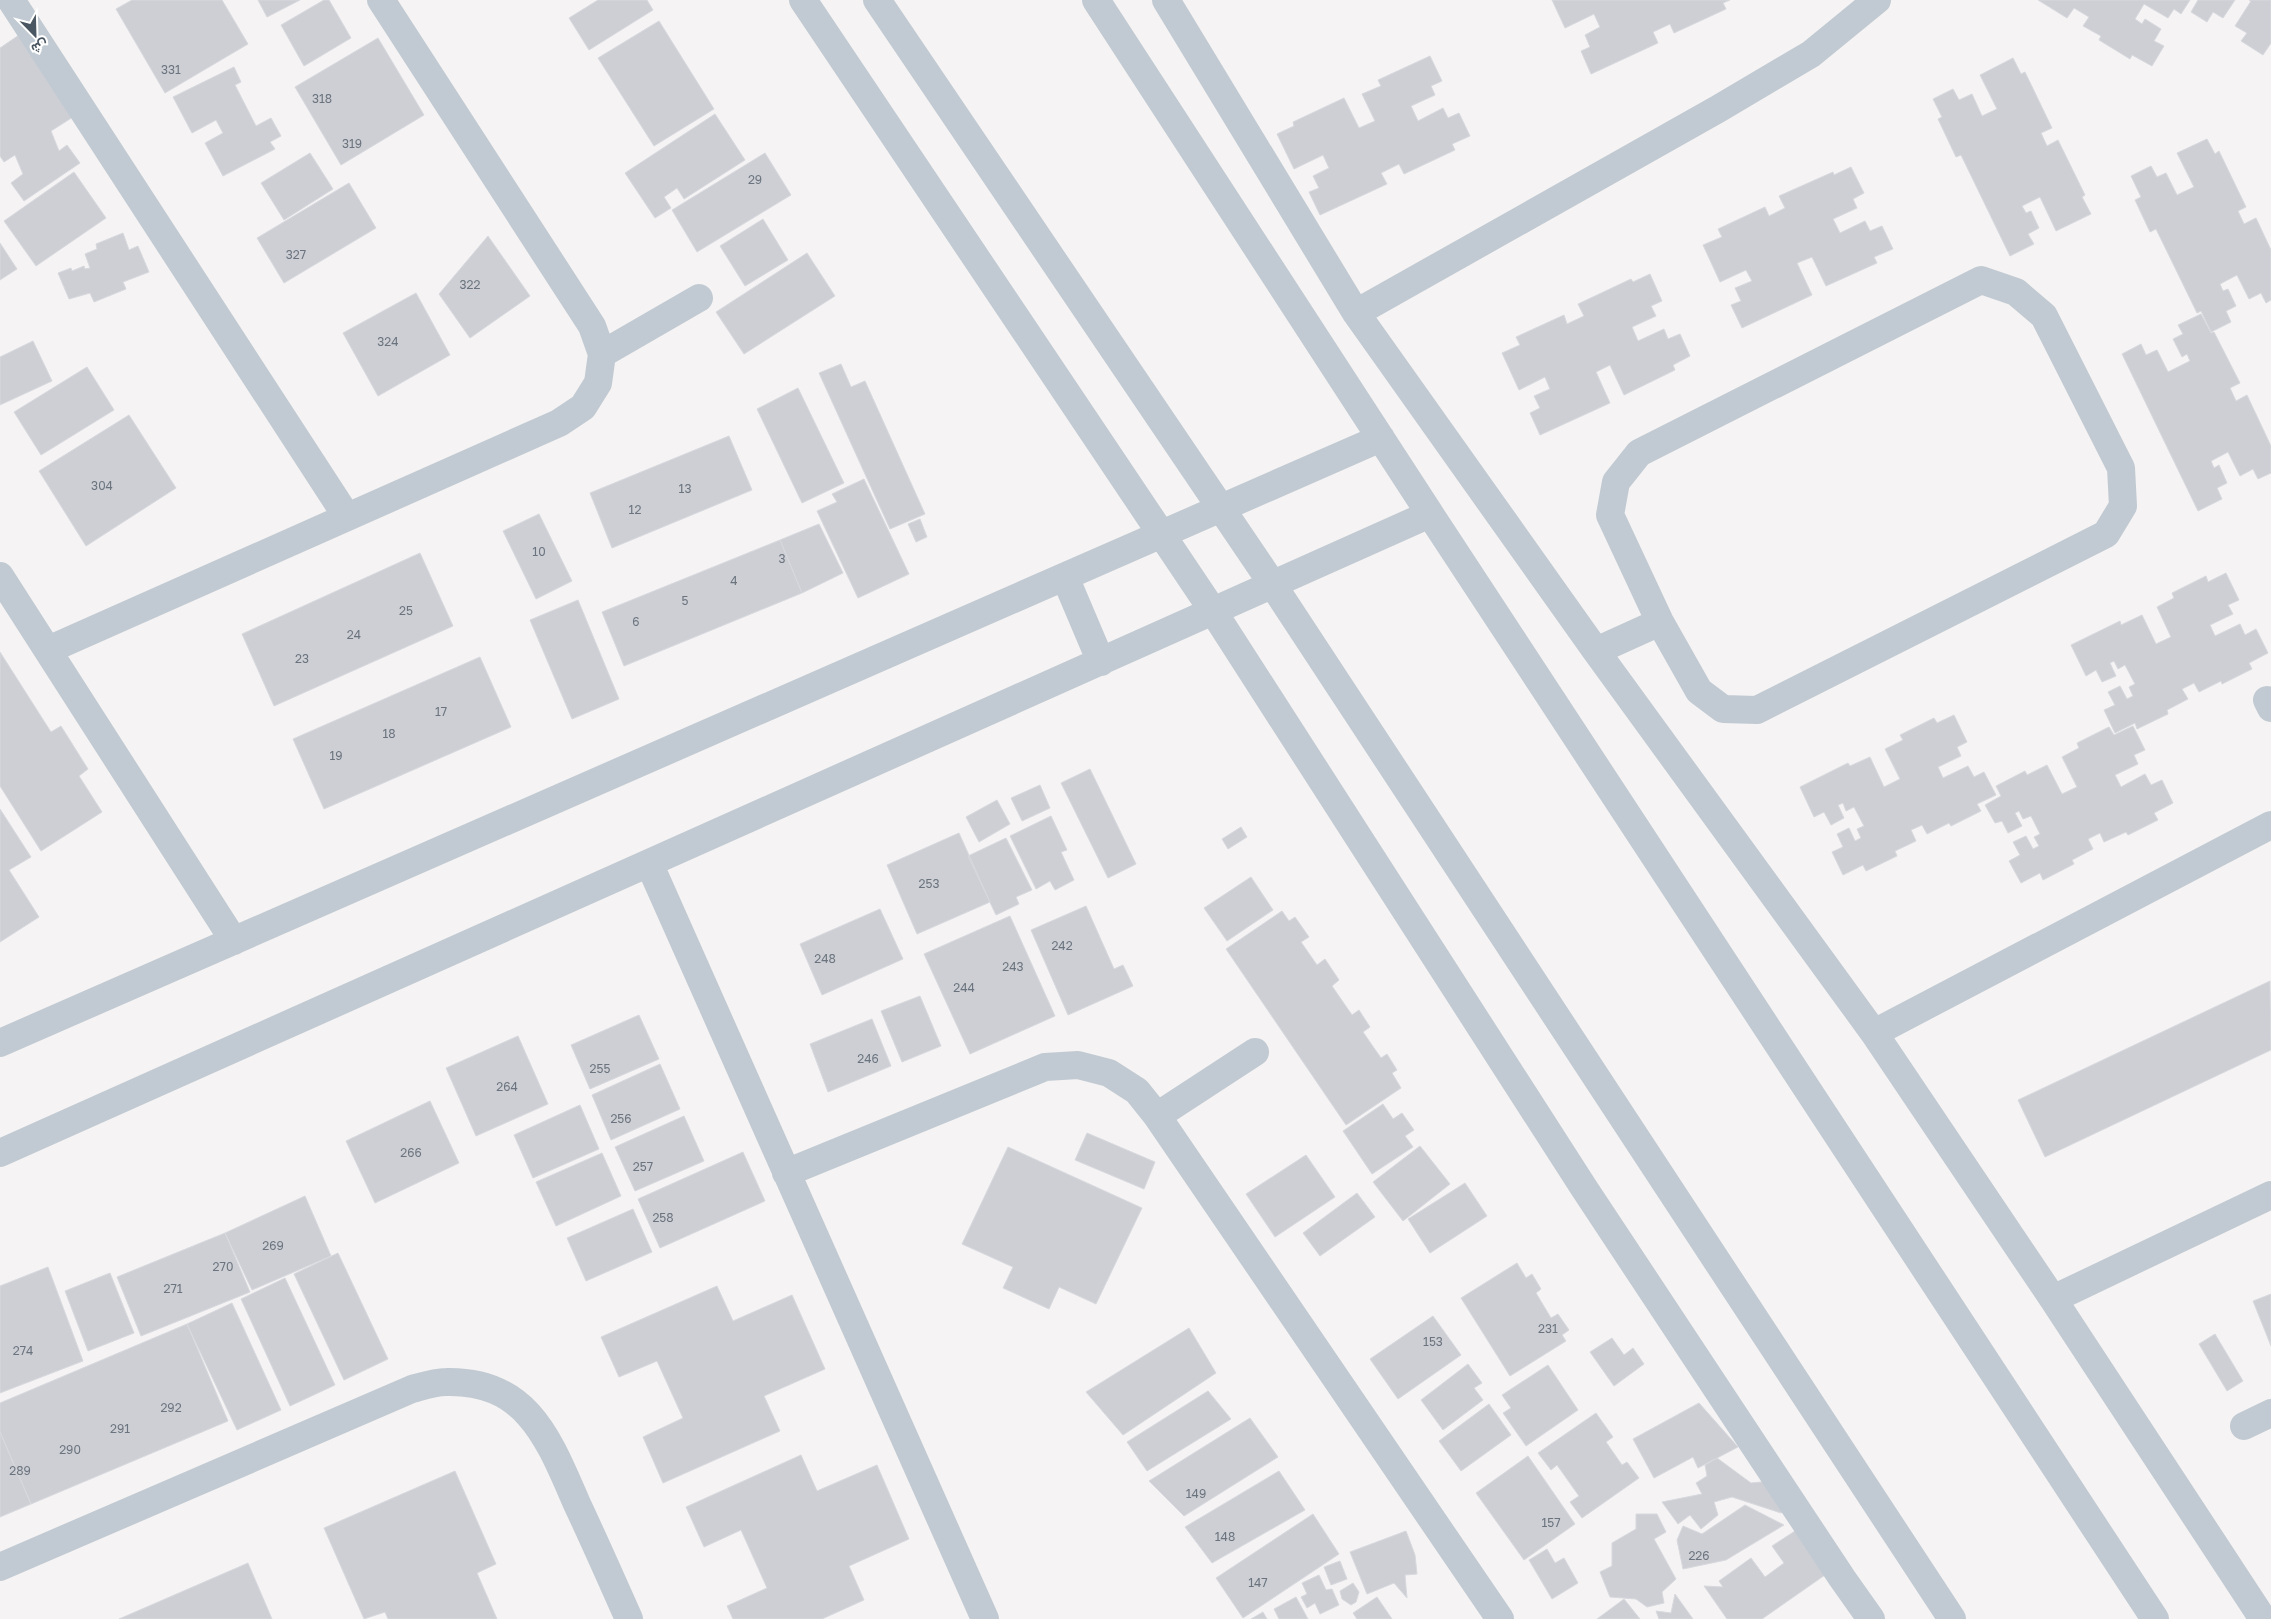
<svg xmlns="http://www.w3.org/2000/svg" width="2271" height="1619" font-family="'Golos Text',Vazirmatn,sans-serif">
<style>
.building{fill:#cdcfd5;stroke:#d7d9de}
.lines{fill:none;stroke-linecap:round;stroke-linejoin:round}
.minor{stroke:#c1cad2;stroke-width:28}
.labels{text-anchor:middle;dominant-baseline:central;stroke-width:4.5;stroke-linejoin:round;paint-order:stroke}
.number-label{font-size:12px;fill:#6b747e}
</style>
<rect width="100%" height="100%" fill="#f5f3f3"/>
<path class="building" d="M132 0H222L248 44 165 93 116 9Z
M258 0H300L267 17Z
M324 0H329L351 38 304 66 281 25Z
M598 0H647L653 10 589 50 569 18Z
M1552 0H1730L1723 3 1726 9 1674 33 1670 24 1653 32 1658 43 1591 74 1581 51 1590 47 1585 35 1600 27 1594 14 1565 28Z
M2038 0H2190L2181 14 2174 9 2168 18 2144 4 2135 19 2142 24 2145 19 2161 29 2154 41 2164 46 2152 66 2132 55 2130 59 2099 40 2101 36 2083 26 2089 17 2074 8 2067 18Z
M2198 0H2235L2223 18 2213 12 2207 22 2191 12Z
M2249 0H2271V43L2263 55 2241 41 2247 33 2235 26 2251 1Z
M659 21 714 109 654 146 598 58Z
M19 35 73 117 51 131 59 151 67 145 80 163 24 201 11 183 23 174 15 155 4 162 0 156V48Z
M378 38 424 115 341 165 295 87Z
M1430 56 1442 81 1431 86 1435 95 1411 106 1418 121 1443 108 1448 118 1459 113 1470 136 1452 144 1455 150 1404 174 1399 164 1381 173 1387 184 1320 215 1309 192 1319 188 1313 176 1329 168 1323 155 1294 169 1277 134 1294 126 1293 122 1344 98 1359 128 1375 121 1362 94 1381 86 1378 80Z
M2013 58 2021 74 2025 72 2052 128 2041 133 2047 146 2058 140 2085 195 2082 197 2091 214 2056 231 2040 197 2022 206 2026 213 2031 211 2039 228 2028 234 2034 244 2010 256 1961 155 1956 157 1938 119 1942 117 1933 99 1953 89 1959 100 1972 94 1982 116 1997 109 1980 75Z
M234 67 241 82 235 85 256 126 271 118 281 136 270 142 275 149 223 176 205 143 223 133 216 120 192 133 173 97Z
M715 114 745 160 684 199 677 188 664 197 671 208 655 218 625 173Z
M2207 139 2215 154 2219 151 2246 207 2238 211 2244 224 2256 218 2271 250V300L2266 303 2261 293 2249 299 2237 275 2220 284 2223 291 2228 289 2236 306 2226 311 2231 322 2211 332 2201 311 2197 313 2156 229 2150 232 2135 200 2141 197 2131 176 2151 166 2157 177 2166 173 2177 195 2194 187 2177 153Z
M310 153 333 189 284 220 261 183Z
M765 153 791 195 697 252 672 210Z
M1851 167 1864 193 1853 199 1857 208 1833 219 1840 233 1865 221 1870 231 1882 226 1893 249 1874 257 1877 263 1826 286 1812 257 1797 263 1812 295 1742 328 1731 305 1741 301 1735 288 1752 281 1746 270 1720 282 1703 245 1722 237 1718 229 1765 207 1769 216 1785 208 1779 196 1833 172 1834 175Z
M74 172 106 218 36 266 4 221Z
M349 183 376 228 284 283 257 238Z
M763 219 788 260 745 286 720 246Z
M123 233 129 250 138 246 149 272 123 282 126 289 94 302 90 293 69 299 58 273 71 268 72 271 84 266 85 269 90 268 85 254 97 249 96 244Z
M488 236 530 296 470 338 439 294Z
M0 243 17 269 0 280Z
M807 253 835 296 744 354 716 312Z
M1650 274 1662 301 1651 306 1656 316 1632 327 1638 341 1664 329 1668 339 1680 334 1690 356 1673 365 1675 370 1624 395 1610 365 1596 372 1610 403 1540 435 1530 413 1540 408 1534 396 1550 389 1545 377 1519 390 1502 353 1520 345 1516 337 1564 315 1567 324 1584 316 1578 304 1631 279 1633 282Z
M416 293 450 355 378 396 343 333Z
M2201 314 2211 333 2214 332 2240 383 2230 388 2236 401 2247 395 2271 446V473L2258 479 2253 469 2240 476 2228 452 2211 461 2214 468 2219 465 2227 483 2217 488 2222 499 2198 511 2122 354 2141 344 2146 355 2157 350 2168 372 2190 361 2187 354 2182 357 2173 339 2183 334 2178 325Z
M33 341 52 381 0 405V357Z
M841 364 851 387 865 381 925 514 890 529 819 373Z
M87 367 114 410 41 455 14 412Z
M798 388 844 483 802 503 757 409Z
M129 415 176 488 86 546 39 471Z
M729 436 752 490 612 548 590 493Z
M864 479 909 574 858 598 817 511 837 502 832 494Z
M539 514 572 581 536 599 503 531Z
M920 519 927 537 916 542 908 524Z
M819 524 843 573 802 593 780 540Z
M780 540 802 593 624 666 602 612Z
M420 553 453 626 274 706 242 634Z
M2226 573 2239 600 2228 605 2233 614 2210 625 2215 636 2240 624 2245 635 2256 629 2268 653 2249 663 2252 669 2222 684 2221 681 2199 692 2194 683 2182 689 2188 699 2167 710 2168 714 2137 729 2135 723 2115 733 2104 710 2115 705 2108 692 2120 686 2127 699 2133 696 2129 687 2135 684 2125 665 2118 669 2114 661 2110 663 2116 676 2102 682 2096 670 2086 676 2071 645 2120 621 2121 625 2142 615 2156 644 2171 637 2157 607 2174 598 2172 593 2206 576 2208 582Z
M578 600 619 699 572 719 530 620Z
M0 652 51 732 61 726 88 769 79 776 102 812 41 851 0 786Z
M480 657 511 727 324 809 293 739Z
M1954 715 1967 742 1957 747 1961 756 1938 767 1943 778 1968 766 1974 777 1984 772 1996 795 1977 804 1981 811 1951 826 1949 823 1927 834 1922 825 1911 830 1916 841 1895 851 1897 856 1866 871 1863 865 1843 875 1832 852 1843 847 1837 834 1849 828 1855 841 1861 838 1857 829 1864 826 1854 807 1846 811 1843 803 1838 805 1844 818 1831 825 1824 812 1814 817 1800 787 1848 763 1850 766 1870 757 1884 787 1900 779 1885 749 1903 740 1900 735 1934 718 1937 723Z
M2133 726 2145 750 2134 755 2138 764 2115 775 2121 787 2145 774 2151 785 2162 780 2173 803 2154 813 2158 820 2128 835 2126 832 2104 842 2100 833 2088 839 2093 849 2072 860 2074 864 2043 880 2040 873 2021 883 2009 861 2020 855 2013 842 2026 836 2033 849 2039 846 2034 837 2040 834 2031 816 2023 819 2019 811 2015 813 2022 826 2008 833 2002 821 1995 823 1985 805 2001 796 1996 786 2025 771 2027 775 2047 765 2062 794 2077 787 2062 757 2079 748 2077 743 2109 727 2114 735Z
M1090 769 1136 864 1108 878 1061 783Z
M1040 785 1050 808 1022 821 1011 798Z
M997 800 1010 824 979 842 966 817Z
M0 809 31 857 9 870 39 917 0 942Z
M1051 816 1067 850 1061 852 1074 880 1055 890 1050 881 1036 889 1010 836Z
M1241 827 1247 837 1228 849 1222 839Z
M959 833 990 902 917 934 887 865Z
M1006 838 1032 890 1016 897 1019 904 996 915 968 856Z
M1251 877 1273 910 1227 941 1204 908Z
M1086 906 1114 969 1123 965 1133 986 1068 1015 1031 930Z
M880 909 903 959 822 995 800 944Z
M1282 911 1289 921 1295 917 1309 937 1301 942 1317 965 1325 959 1339 980 1332 986 1352 1015 1359 1010 1370 1027 1363 1032 1381 1058 1387 1054 1397 1070 1392 1073 1401 1088 1346 1125 1226 949Z
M1010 916 1055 1016 970 1054 924 954Z
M2270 981 2271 1050 2045 1157 2018 1100Z
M920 996 941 1046 902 1062 881 1011Z
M639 1015 659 1059 590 1089 571 1045Z
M872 1019 891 1066 828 1092 810 1044Z
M518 1036 548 1104 476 1136 446 1068Z
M660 1064 680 1109 611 1140 592 1095Z
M430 1101 459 1163 375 1203 346 1141Z
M1383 1104 1393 1119 1402 1113 1414 1130 1405 1136 1413 1147 1372 1174 1343 1131Z
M580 1105 599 1149 533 1178 514 1135Z
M684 1116 704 1161 635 1191 615 1147Z
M1087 1133 1155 1162 1144 1189 1075 1160Z
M1420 1146 1450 1184 1403 1221 1373 1182Z
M1008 1147 1142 1208 1096 1304 1059 1287 1049 1309 1003 1288 1013 1267 962 1244Z
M743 1152 765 1201 660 1248 638 1199Z
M602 1153 621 1196 556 1226 536 1182Z
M1306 1155 1335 1197 1275 1237 1246 1194Z
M1465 1183 1487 1216 1430 1253 1408 1219Z
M1357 1193 1375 1217 1320 1256 1303 1233Z
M305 1196 331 1256 252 1290 225 1233Z
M633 1209 652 1252 586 1281 567 1238Z
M225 1233 250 1292 141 1336 117 1277Z
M338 1253 388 1359 344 1380 294 1274Z
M1517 1263 1526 1278 1532 1274 1541 1289 1536 1293 1551 1318 1558 1314 1569 1330 1562 1335 1566 1341 1510 1376 1461 1298Z
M48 1267 83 1361 0 1393V1286Z
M110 1273 134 1333 88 1351 65 1291Z
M285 1278 335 1385 290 1406 241 1299Z
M717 1286 733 1321 792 1295 825 1369 764 1396 780 1431 663 1483 643 1437 683 1418 657 1361 619 1377 601 1337Z
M2271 1294V1346L2253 1301Z
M232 1303 281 1410 237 1430 187 1324Z
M1433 1316 1461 1355 1398 1399 1370 1359Z
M187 1324 228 1421 31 1504 0 1432V1403Z
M1189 1328 1216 1373 1123 1435 1086 1392Z
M2215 1334 2243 1381 2227 1391 2199 1344Z
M1612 1338 1624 1355 1633 1348 1644 1364 1614 1386 1590 1352Z
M1468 1364 1482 1383 1474 1388 1483 1400 1443 1430 1421 1400Z
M1548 1365 1578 1410 1526 1446 1503 1413 1511 1408 1502 1395Z
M1208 1391 1231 1419 1147 1471 1127 1442Z
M1699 1403 1738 1447 1698 1468 1693 1457 1654 1478 1633 1439Z
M1489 1404 1511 1435 1461 1471 1439 1441Z
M1596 1413 1613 1437 1606 1442 1622 1465 1627 1462 1639 1478 1582 1518 1570 1502 1579 1496 1557 1465 1551 1470 1538 1453Z
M1250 1418 1278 1457 1184 1516 1149 1481Z
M0 1432 31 1504 0 1517Z
M801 1455 817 1491 877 1465 909 1539 849 1566 864 1600 822 1619H733L727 1606 767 1588 741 1530 704 1547 686 1507Z
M1528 1456 1575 1524 1524 1560 1476 1493Z
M1717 1458 1751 1483 1771 1481 1791 1506 1781 1513 1732 1497 1714 1502 1718 1515 1701 1529 1690 1515 1678 1524 1662 1502 1702 1494 1696 1483 1707 1476 1705 1465Z
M455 1471 496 1564 477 1573 497 1619H388L385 1612 364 1619 324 1528Z
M1279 1471 1305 1510 1212 1563 1185 1527Z
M1745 1505 1784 1525 1726 1560 1683 1569 1677 1540 1683 1526 1702 1534Z
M1313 1514 1339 1554 1243 1618 1216 1578Z
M1636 1514H1657L1666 1532 1654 1539 1676 1579 1662 1592 1664 1603 1647 1607 1636 1599 1610 1597 1600 1572 1612 1566V1543L1636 1529Z
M1406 1531 1415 1555 1417 1574 1405 1575 1407 1598 1394 1583 1367 1594 1350 1552Z
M1795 1531 1825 1575 1762 1619H1727L1704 1586 1723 1587 1719 1581 1751 1558 1765 1577 1784 1563 1772 1546Z
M1547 1549 1555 1563 1564 1558 1578 1583 1552 1599 1529 1560Z
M1340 1561 1347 1579 1331 1585 1324 1567Z
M248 1563 272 1619H119Z
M1319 1575 1326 1590 1332 1589 1339 1605 1320 1614 1315 1603 1307 1608 1301 1597 1307 1594 1302 1583Z
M1353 1583 1359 1592 1356 1602 1351 1605 1342 1599 1340 1591Z
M1675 1594 1693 1619H1659L1656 1611 1671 1613Z
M1296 1597 1308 1619H1279L1274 1609Z
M1377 1597 1392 1619H1357L1353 1613Z
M1624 1599 1640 1619H1597Z
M1263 1612 1267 1619H1251Z"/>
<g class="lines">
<path class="minor" d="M11 0 347 517
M803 0 1213 611 1584 1188 1842 1578 1871 1619
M877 0 1273 585 1952 1619
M1096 0 1430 514 2155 1619
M1166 0 1356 313 1596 651 1874 1033 2053 1299 2263 1619
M1356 313 1718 109 1811 54 1877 0
M602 354 699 298
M0 576 234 941
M1065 577 1101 662
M48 650 559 423 583 407 598 383 602 354 592 326 381 0
M1596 651 1660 622 1610 515 1616 482 1639 453 1981 280 2016 292 2044 316 2121 468 2123 506 2106 534 1757 710 1723 709 1699 691 1660 622
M2267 700 2271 708
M649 863 985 1619
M1874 1033 2271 825
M0 1043 1381 438
M1157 1116 1255 1052
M0 1153 1430 514
M786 1173 1045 1067 1078 1065 1109 1073 1137 1091 1157 1116 1500 1619
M2053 1299 2271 1195
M2244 1426 2271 1413
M0 1567 412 1389C423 1386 435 1382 446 1382 528 1380 549 1440 577 1504 595 1542 612 1581 629 1619"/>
</g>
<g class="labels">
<g class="number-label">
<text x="171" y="69">331</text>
<text x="322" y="98">318</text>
<text x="352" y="143">319</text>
<text x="755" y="179">29</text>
<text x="296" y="254">327</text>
<text x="470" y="284">322</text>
<text x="388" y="341">324</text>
<text x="102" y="485">304</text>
<text x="685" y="488">13</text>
<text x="635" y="509">12</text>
<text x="539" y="551">10</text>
<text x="782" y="558">3</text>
<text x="734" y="580">4</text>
<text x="685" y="600">5</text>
<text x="406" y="610">25</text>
<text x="636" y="621">6</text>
<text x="354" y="634">24</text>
<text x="302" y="658">23</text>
<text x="441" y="711">17</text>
<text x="389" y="733">18</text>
<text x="336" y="755">19</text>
<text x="929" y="883">253</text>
<text x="1062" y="945">242</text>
<text x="825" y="958">248</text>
<text x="1013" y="966">243</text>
<text x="964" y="987">244</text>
<text x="868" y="1058">246</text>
<text x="600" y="1068">255</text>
<text x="507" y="1086">264</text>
<text x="621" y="1118">256</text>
<text x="411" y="1152">266</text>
<text x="643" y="1166">257</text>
<text x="663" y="1217">258</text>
<text x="273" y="1245">269</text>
<text x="223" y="1266">270</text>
<text x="173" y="1288">271</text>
<text x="1548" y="1328">231</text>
<text x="1433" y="1341">153</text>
<text x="23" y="1350">274</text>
<text x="171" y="1407">292</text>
<text x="120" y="1428">291</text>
<text x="70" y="1449">290</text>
<text x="20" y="1470">289</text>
<text x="1196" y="1493">149</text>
<text x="1551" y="1522">157</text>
<text x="1225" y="1536">148</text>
<text x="1699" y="1555">226</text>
<text x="1258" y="1582">147</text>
</g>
</g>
<g transform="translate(35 35) rotate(157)" stroke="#ffffff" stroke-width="4" paint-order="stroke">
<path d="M0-4L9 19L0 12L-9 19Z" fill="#4a5661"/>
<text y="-8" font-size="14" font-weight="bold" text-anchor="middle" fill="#4a5661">ش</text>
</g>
</svg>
